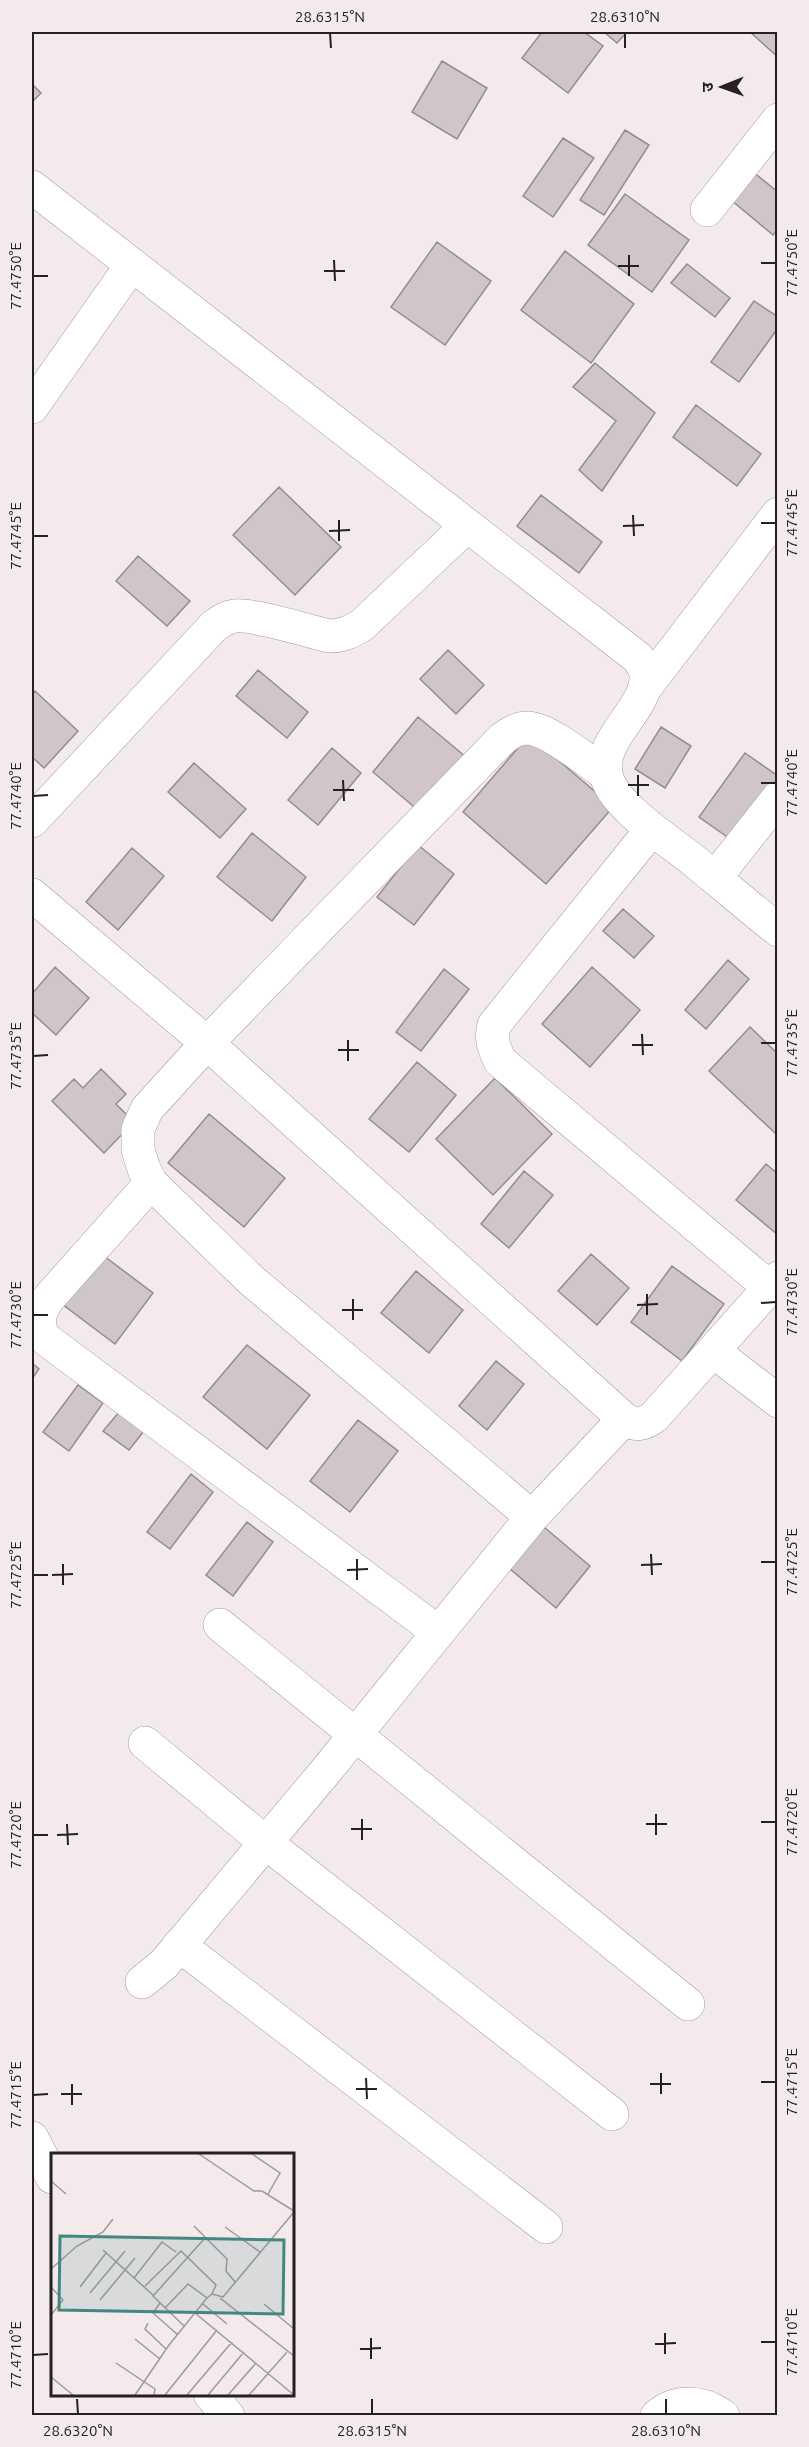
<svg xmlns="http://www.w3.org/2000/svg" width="809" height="2447" font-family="Ubuntu,'Noto Sans Devanagari',sans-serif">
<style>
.building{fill:#d0c6c7;stroke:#968c8d;stroke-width:1.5}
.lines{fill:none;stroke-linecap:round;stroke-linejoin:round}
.minor-casing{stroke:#a49a9c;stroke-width:34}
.minor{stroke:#fff;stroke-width:33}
.ticks{fill:none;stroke:#252122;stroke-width:2}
.inset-road{fill:none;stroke:#a1999b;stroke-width:1.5}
.view{fill:#428881;fill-opacity:0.15;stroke:#428881;stroke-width:3}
.inset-edge{fill:none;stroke:#252122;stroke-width:3}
.neatline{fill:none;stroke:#252122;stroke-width:2}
.ticks-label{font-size:15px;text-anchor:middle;fill:#252122}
</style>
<rect width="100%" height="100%" fill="#f4e9eb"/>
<path class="building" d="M542 32H584L603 46 568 93 522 58Z
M604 32H627L617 43Z
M750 32H778V57Z
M442 61 487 88 457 139 412 112Z
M32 84 41 93 32 102Z
M625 130 649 145 604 215 580 200Z
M563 138 594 158 553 217 523 196Z
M753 172 778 192V229L773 235 731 200Z
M625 194 689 240 652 292 588 245Z
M437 242 491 281 445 345 391 307Z
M565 251 634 304 591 363 521 310Z
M687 264 730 298 715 317 671 283Z
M754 301 778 317V328L739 382 711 362Z
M595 363 655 413 602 491 579 470 616 421 573 387Z
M696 405 761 454 737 486 673 437Z
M279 487 341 547 295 595 233 535Z
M541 495 602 542 579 573 517 526Z
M138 556 190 601 167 626 116 581Z
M448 650 484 685 456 714 420 679Z
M258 670 308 712 287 738 236 696Z
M35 691 78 731 44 768 32 757V694Z
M418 717 466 757 420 812 373 772Z
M661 727 691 746 665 788 635 769Z
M529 735 613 807 546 884 463 812Z
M332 748 361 773 318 825 288 800Z
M745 753 778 776V793L740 846 699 817Z
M194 763 246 809 220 838 168 792Z
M252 833 306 877 272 921 217 877Z
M418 845 454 874 414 925 377 897Z
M132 848 164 876 118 930 86 902Z
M623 909 654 936 634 958 603 931Z
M728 960 749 979 706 1029 685 1010Z
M55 967 89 998 56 1035 32 1013V994Z
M592 967 640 1010 590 1067 542 1024Z
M444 969 469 989 421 1051 396 1032Z
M750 1027 778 1054V1130L775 1133 709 1071Z
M417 1062 456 1095 409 1152 369 1119Z
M101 1069 126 1094 116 1104 134 1122 104 1153 52 1101 74 1079 83 1088Z
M495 1078 552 1134 493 1195 436 1139Z
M209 1114 285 1178 244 1227 168 1163Z
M766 1164 778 1174V1235L736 1200Z
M524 1171 553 1195 509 1248 481 1224Z
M100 1253 153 1293 115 1344 62 1304Z
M591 1254 629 1288 597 1325 558 1291Z
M672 1266 724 1304 682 1361 631 1322Z
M416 1271 463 1310 429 1353 381 1313Z
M247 1345 310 1395 267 1449 203 1397Z
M496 1361 524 1384 487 1430 459 1406Z
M32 1363 39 1369 32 1379Z
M78 1385 103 1403 69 1451 43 1432Z
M125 1405 148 1426 129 1450 103 1431Z
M358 1420 398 1451 350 1512 310 1481Z
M191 1474 213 1492 170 1549 147 1532Z
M247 1522 273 1542 233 1596 206 1575Z
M544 1527 590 1566 556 1608 509 1568Z"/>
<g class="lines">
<g class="minor-casing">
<path id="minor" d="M32 187 638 658C641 663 646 669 646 675 648 709 599 737 606 774 611 804 669 841 693 860 721 883 749 907 778 930
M707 210 778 120
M32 407 131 266
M645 688 778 514
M32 821 214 626C221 621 226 617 235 616 255 614 307 631 329 636 342 636 351 632 362 625L467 526
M652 829 494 1025C490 1039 494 1048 500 1061L769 1287
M715 878 778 798
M32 895 207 1043 624 1419C636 1426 643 1425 654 1417L778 1278
M151 1183 48 1299C39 1312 37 1322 43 1337L438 1632
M713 1351 778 1401
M532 1517 251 1280 151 1183 144 1169 138 1150V1129L147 1109 207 1043 502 739C510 733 517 728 528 728 549 729 588 762 606 774
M220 1625 688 2004
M145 1743 265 1842 612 2114
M179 1945 546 2227
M142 1982 164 1964 325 1772 532 1517 624 1419
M32 2138 52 2177
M210 2394 228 2416
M657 2416C677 2399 702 2401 723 2416"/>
</g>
<use href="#minor" class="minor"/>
</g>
<path class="ticks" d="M330 33 331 48M625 33V48M629 255V276M334 260 335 281M761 263H776M618 266H639M324 271H345M33 276H48M633 515 634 536M339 520V541M761 523H776M623 526 644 525M329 531 350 530M33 536H48M638 775V796M343 780 344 801M761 783H776M628 785H649M333 790H354M33 796 48 795M642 1034 643 1055M348 1040V1061M761 1043H776M632 1045H653M338 1050H359M33 1056 48 1055M647 1294V1315M353 1299V1320M761 1303 776 1302M637 1305 658 1304M342 1310H363M33 1315H48M651 1554 652 1575M357 1559V1580M761 1562H776M63 1564V1585M641 1565 662 1564M347 1570 368 1569M33 1575H48M52 1575 73 1574M656 1814V1835M362 1819V1840M761 1822H776M67 1824 68 1845M646 1824H667M351 1829H372M33 1835H48M57 1835 78 1834M661 2073V2094M366 2078 367 2099M761 2082H776M72 2084V2105M650 2084H671M356 2089H377M61 2094H82M33 2095 48 2094M665 2333V2354M371 2338V2359M761 2342H776M655 2344 676 2343M360 2349 381 2348M33 2355 48 2354M77 2399 78 2414M372 2399V2414M666 2399V2414"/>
<g transform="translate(51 2153)">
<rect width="243" height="243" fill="#f4e9eb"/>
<path class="inset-road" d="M148 1 203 38H211L243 58M201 1 229 20 217 41M0 28 15 41M143 73 176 106 175 118 184 129M174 74 209 99M52 97 102 142M0 116 26 93 52 79 62 66M83 125 111 89 125 99M94 133 130 98 165 132 161 141M0 134 12 147 0 162M29 134 55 100M39 140 74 98M169 145 243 203M49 147 84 105M109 150 102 160 127 182M152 151 176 171M213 151 243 176M114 155 137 131 156 145M144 160 243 242M97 170 94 176 115 196M133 173 102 143 154 85M84 186 109 206M65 210 104 236 103 242M0 224 22 242M84 242 118 192 156 145 161 141 172 144 243 59M114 242 166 177M136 242 181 189M157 242 193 199M177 242 205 210M198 242 236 199"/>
<path class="view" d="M9 83 233 87 232 161 8 157Z"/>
<rect width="243" height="243" class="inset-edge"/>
</g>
<rect width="809" height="2447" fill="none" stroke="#f4e9eb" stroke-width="66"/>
<g transform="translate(722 87) rotate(269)" stroke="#f4e9eb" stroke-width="4.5" paint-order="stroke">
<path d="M0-4.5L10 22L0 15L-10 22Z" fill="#252122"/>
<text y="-9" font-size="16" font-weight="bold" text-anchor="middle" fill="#252122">उ</text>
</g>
<rect x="33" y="33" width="743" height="2381" class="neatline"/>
<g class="ticks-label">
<text x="330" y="22">28.6315°N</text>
<text x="625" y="22">28.6310°N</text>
<text transform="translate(792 263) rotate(-90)" y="5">77.4750°E</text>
<text transform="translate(16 276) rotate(-90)" y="5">77.4750°E</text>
<text transform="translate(792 523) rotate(-90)" y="5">77.4745°E</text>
<text transform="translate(16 536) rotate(-90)" y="5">77.4745°E</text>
<text transform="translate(792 783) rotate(-90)" y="5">77.4740°E</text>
<text transform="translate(16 796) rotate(-90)" y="5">77.4740°E</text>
<text transform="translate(792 1043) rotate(-90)" y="5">77.4735°E</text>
<text transform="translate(16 1056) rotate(-90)" y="5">77.4735°E</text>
<text transform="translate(792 1302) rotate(-90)" y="5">77.4730°E</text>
<text transform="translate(16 1315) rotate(-90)" y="5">77.4730°E</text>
<text transform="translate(792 1562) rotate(-90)" y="5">77.4725°E</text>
<text transform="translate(16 1575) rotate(-90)" y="5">77.4725°E</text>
<text transform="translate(792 1822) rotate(-90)" y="5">77.4720°E</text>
<text transform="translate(16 1835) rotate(-90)" y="5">77.4720°E</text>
<text transform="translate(792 2082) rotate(-90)" y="5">77.4715°E</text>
<text transform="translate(16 2095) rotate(-90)" y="5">77.4715°E</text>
<text transform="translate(792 2342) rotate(-90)" y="5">77.4710°E</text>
<text transform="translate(16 2355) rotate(-90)" y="5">77.4710°E</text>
<text x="78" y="2436">28.6320°N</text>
<text x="372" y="2436">28.6315°N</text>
<text x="666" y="2436">28.6310°N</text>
</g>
</svg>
